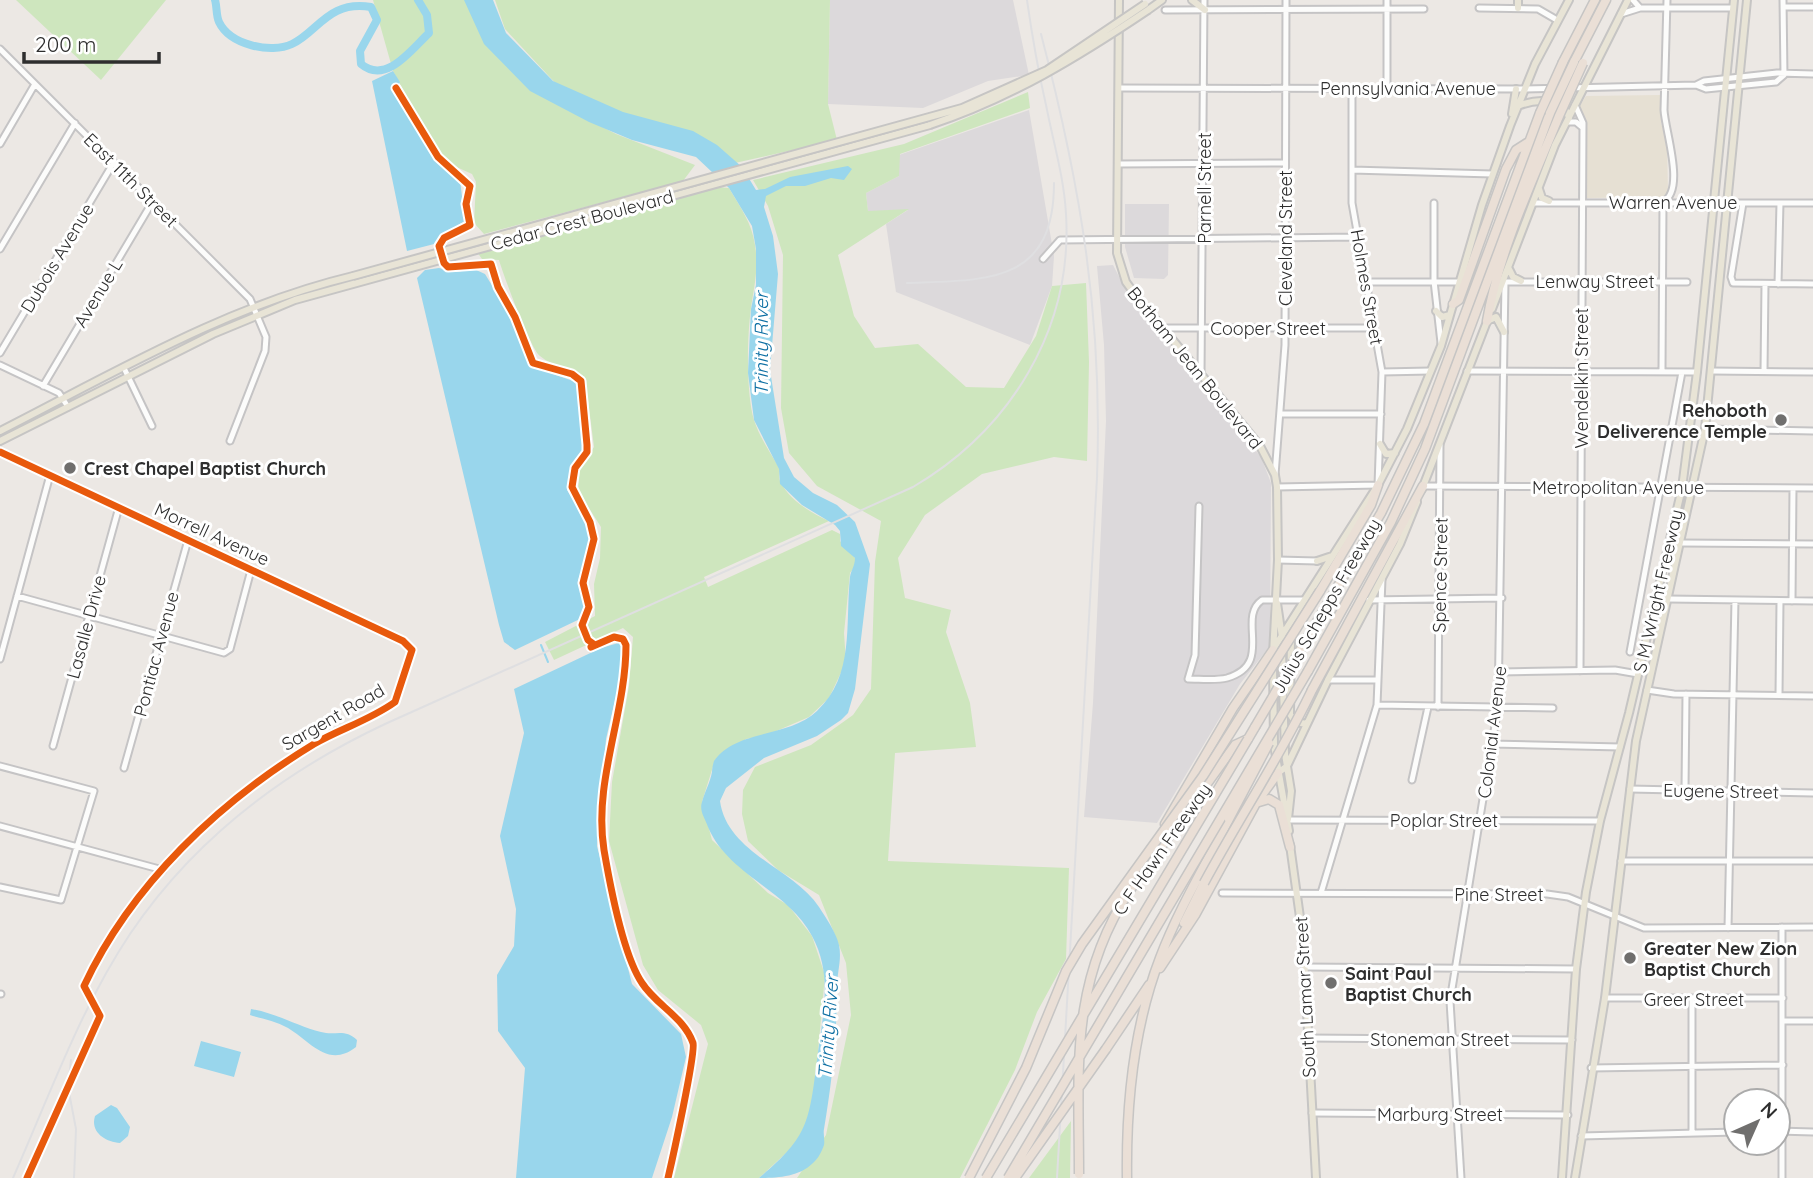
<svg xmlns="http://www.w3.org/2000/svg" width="1813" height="1178" font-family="Quicksand,sans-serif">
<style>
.industrial{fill:#dcd9db}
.education{fill:#e6e0d3}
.green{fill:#cee6be}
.water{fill:#99d6ec}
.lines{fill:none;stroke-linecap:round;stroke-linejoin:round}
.stream{stroke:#99d6ec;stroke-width:2}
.river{stroke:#99d6ec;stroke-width:8}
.minor-casing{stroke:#c5c4c5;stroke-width:9}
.major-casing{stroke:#c6c5c4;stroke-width:10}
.highway-casing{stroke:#c6c5c4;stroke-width:11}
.minor{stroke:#fcfcfb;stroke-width:5}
.major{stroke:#e8e4d6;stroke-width:6}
.highway{stroke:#eadfd6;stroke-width:8}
.rail{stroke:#dfdfe1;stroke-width:2}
.major-bridge-casing{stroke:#c6c5c4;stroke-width:10;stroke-linecap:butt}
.highway-bridge-casing{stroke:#c6c5c4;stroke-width:11;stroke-linecap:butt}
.major-bridge{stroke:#e8e4d6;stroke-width:6}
.highway-bridge{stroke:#eadfd6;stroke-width:8}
.cycleway-casing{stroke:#fff;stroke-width:11}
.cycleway{stroke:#e8590c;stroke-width:7}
.poi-dot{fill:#706f6e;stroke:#fff;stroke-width:2.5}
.labels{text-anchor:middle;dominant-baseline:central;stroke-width:6;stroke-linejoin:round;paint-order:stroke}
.street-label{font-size:18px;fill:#2e2e2e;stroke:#fff}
.poi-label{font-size:18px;font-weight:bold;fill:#2e2e2e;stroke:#fff;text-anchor:start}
.water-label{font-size:19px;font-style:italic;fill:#0d6fa3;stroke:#fff}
</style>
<rect width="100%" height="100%" fill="#ece8e4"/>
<path class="industrial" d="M830 0H1013L1029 75 988 81 923 108 828 104Z
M1029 110 1054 256 1052 286 1030 345 896 292 886 224 908 210 868 212 866 193 899 176V155Z
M1125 204H1169L1168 275 1164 279 1134 278 1125 247Z
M1113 265 1128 294 1261 457 1271 483 1270 646 1240 684 1157 823 1084 817 1093 703 1106 421 1104 345 1097 266Z"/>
<path class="education" d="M1660 95 1661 123 1667 144 1668 192 1663 197 1587 198 1586 120 1578 109 1586 96Z"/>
<path class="green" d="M16 0H166L101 80Z
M373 0H472L555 103 616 134 695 165 683 181 484 234 474 223 476 182 472 174 452 165 436 152 393 71Z
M495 0H830L828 104 837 140 735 163 559 87 505 29Z
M1028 92 1030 108 900 154 899 176 866 193 868 211 909 209 838 255 854 316 875 348 918 344 966 387 1004 388 1036 336 1052 286 1086 283 1089 362 1087 461 1054 457 982 474 925 515 898 558 905 598 951 610 946 632 970 703 976 747 895 753 888 861 1069 868 1066 959 1037 1012 1015 1070 960 1178H797L826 1135 851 1015 846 963 819 895 778 870 748 841 742 814 743 790 755 767 811 745 853 715 871 689 875 562 881 521 817 486 789 453 781 408 783 255 768 206 753 180 904 144Z
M717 187 729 188C740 207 752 223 755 245 759 268 754 287 751 308 747 337 746 393 754 420 759 436 770 452 778 466 781 471 778 477 780 481 789 500 811 513 829 521L704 577 708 587 832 530 840 534V541L855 558V566L850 573 844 633 846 662 829 698 809 717 767 735 746 739 715 760 702 802 712 840 768 893 788 905 812 936 825 975 814 1096 806 1123 797 1143 759 1178H674L708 1044 701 1025 658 990 643 965 609 841 612 782 629 686 633 637 623 628 554 660 545 642 595 616 594 584 600 558 601 527 578 491 580 468 594 447 585 377C570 367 553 367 540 356 531 350 503 274 499 260L482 259 477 252Z
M1071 1121 1070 1178H1029Z"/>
<path class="water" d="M464 0H493L506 33 553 81 623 112 693 131 717 145 742 167 756 190 765 189 790 177 848 166 852 169 844 180 831 178 805 186H786L766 196 764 207 773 236 778 274 770 370 784 458 794 477 813 493 837 505 855 522 870 564 855 689 848 713 841 720 817 736 764 758 726 788 720 801C727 853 793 868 819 907 826 918 836 932 839 945 842 960 837 972 837 987 837 1035 832 1082 824 1129 823 1134 825 1140 824 1145 822 1151 818 1159 813 1163 799 1177 777 1178 759 1178 808 1137 809 1123 817 1060 822 1018 834 976 812 936 788 890 728 875 708 827 705 818 699 811 702 802 705 791 710 783 712 772 712 769 713 764 714 761 736 729 789 738 817 711 855 675 845 625 850 577 851 570 855 566 855 558L841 546 840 531 835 525 802 505 780 484 779 469 754 420 748 373 751 309 756 285V249L752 226 729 188 696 157 632 140 589 122 530 91 484 44Z
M393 71 400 82 396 89 439 161 460 180 465 221 441 235 438 243 407 251 372 81Z
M439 268 456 272 474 269 485 274 515 323 525 356 533 367 576 382 583 449 576 461 567 490 590 528 592 538 578 581 586 613 582 618 515 650 504 642 499 625 417 278 425 270Z
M622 642 623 666 606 739 597 846 632 984 681 1034 686 1057 672 1117 652 1178H516L525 1068 498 1031 497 975 514 946 516 909 500 836 524 733 514 689 601 648Z
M251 1009C276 1013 297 1026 321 1032 335 1036 345 1028 357 1040L356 1047C328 1069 310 1041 288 1028 276 1021 263 1019 250 1015Z
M201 1041 241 1052 234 1077 194 1066Z
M111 1105 117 1108 130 1127 128 1136 120 1143C105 1142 90 1132 95 1116Z"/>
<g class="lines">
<path class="stream" d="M541 645 548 662"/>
<path class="river" d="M215 0C217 6 216 16 219 22 230 45 271 54 292 44 318 32 328 0 371 7L377 20 360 51 361 64C386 85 411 50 429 33L427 15 418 0"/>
<g class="minor-casing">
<path id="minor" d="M1387 0V88
M1633 0 1640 8
M1783 0 1784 75
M1783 7H1813
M1479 8 1538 9 1557 20
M1165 10 1424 9
M1621 14 1640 8H1732
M0 49 250 299 266 337 265 351 230 441
M1696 85 1704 81 1777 73 1813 74
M1119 88 1525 89 1696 85 1706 89 1776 82 1784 75
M1575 105 1583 123 1580 671
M1567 122H1576L1582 127
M0 144 35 84
M1118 164 1284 163
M1352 170 1492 174
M1663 202C1686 190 1665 131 1664 110L1667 0
M1434 203V281L1441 343
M1533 203H1813
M1743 203 1731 277 1733 283 1813 284
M0 249 75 123
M1043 259 1060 240 1358 237
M1367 282H1460
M1505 282H1687
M1778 284 1780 203
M1163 328H1374
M0 353 114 162
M0 365 59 393 68 407
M124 368 152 426
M1467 371 1697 372
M1662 371 1663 202
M1711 371 1813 372
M1764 371 1765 284
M1382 372 1430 371
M1201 375 1204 0
M43 386 153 201
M1280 414H1381
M1705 429 1813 431
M0 452 403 641 412 650 395 702C370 720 340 729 314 744 220 801 131 885 84 986L100 1016 27 1178
M1275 475 1285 345 1286 0
M1423 486 1813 488
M1277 487 1378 485 1382 372 1352 203V88
M1199 506 1195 655 1188 679C1200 679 1215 681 1227 678 1275 664 1236 618 1262 600H1305
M1681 543 1813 544
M1278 560 1317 561
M17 596 224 653 230 649 251 570
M1668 599 1813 601
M1369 600 1502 598
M1792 601 1793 488
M1630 652 1682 372
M0 659 50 475
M1501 672 1615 670 1638 674
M1328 680H1378
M1647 690 1674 694 1813 696
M1779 695 1780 601
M1377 705 1553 708
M1438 707 1440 445
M1491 744 1620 747
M53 746 119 507
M0 766 94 791 61 900 0 887
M124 768 188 540
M1412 780 1428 707
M1630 789 1813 793
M1685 790 1686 694
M1288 820 1600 821
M0 826 163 870
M1621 861H1813
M1222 893 1547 894 1568 897 1644 928 1813 927
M1321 893 1377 705 1382 579
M1782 927V1178
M1728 928 1735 600
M1305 967 1576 969
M0 994H1
M1605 998H1783
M1783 1021H1813
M1307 1038 1572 1040
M1591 1068 1783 1065
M1312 1113 1568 1115
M1778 1131 1813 1132
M1692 1133V999
M1581 1136 1736 1132
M1461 1178 1450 1001 1498 707 1505 282"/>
</g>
<g class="major-casing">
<path id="major" d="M1119 0 1117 253 1126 282 1134 293 1260 446 1275 475 1277 487 1278 560 1273 654
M1192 0 1205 10
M1518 0V8
M1148 10 1162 0
M1518 106C1535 99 1564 97 1569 118
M1512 114 1516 89
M1539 189 1542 198 1549 201
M1509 269 1513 277 1521 281
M1492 309 1555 145 1628 0
M1436 311 1442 317 1450 315
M1487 321 1496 317 1504 332
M0 431C114 373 227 306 353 276
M0 441 213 334 295 300 930 125
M1380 444 1386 454 1395 453
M1422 489 1488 319
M1317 561 1332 556
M1277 603 1282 637
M1291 637 1290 714 1295 722 1307 724
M1274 648 1378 485 1407 429 1441 346 1482 205 1510 126 1535 64 1569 0
M1282 652 1285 754 1291 791 1288 819
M1273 665 1274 745 1289 831
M1278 773 1287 766 1328 680 1400 544 1417 502
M1290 845 1303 939 1316 1178
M1562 1178 1576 969 1586 892 1600 821 1629 713 1682 488 1697 372 1734 0
M1575 1178 1605 998 1636 741 1705 429 1747 0"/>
</g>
<g class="highway-casing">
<path id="highway" d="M1563 62 1595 0
M1574 62 1606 0
M1453 304 1459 300 1506 169 1516 150 1527 143
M1487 321C1499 251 1532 182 1559 116
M1320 591 1371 505 1378 485
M1302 647 1381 513 1424 424 1540 113
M1308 671 1391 522 1425 449 1550 113
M1312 690 1423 486
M1259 802 1269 799 1279 805 1290 847
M1165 824 1233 708 1273 650
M1130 890 1235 745 1248 739 1255 727
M1184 923 1204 883
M1160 968 1195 915 1256 803 1278 773
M1106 1049 1149 985
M1127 1178C1126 1103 1133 1028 1160 958 1178 910 1206 864 1229 819"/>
</g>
<use href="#minor" class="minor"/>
<use href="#major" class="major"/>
<use href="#highway" class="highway"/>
<path class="rail" d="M1041 34C1081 187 1103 319 1097 478L1057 1178
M907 283C986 280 1054 285 1054 183
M71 1060 68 1087 76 1129 74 1178
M13 1178C49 1097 80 1009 130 934 194 839 283 772 385 724L913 487C1010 430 1073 329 1066 214 1064 177 1053 141 1046 105 1038 70 1032 35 1027 0"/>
<g class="major-bridge-casing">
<path id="major-bridge" d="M930 125C1011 98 1078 57 1148 10
M353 276 962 108 1047 70 1145 4"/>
</g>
<g class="highway-bridge-casing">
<path id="highway-bridge" d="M1540 113 1563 62
M1550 113 1574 62
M1559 116 1583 63
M1255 727 1302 647
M1229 819 1269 743
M1204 883C1239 818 1280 757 1312 690
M1079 1174C1079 1069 1069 983 1130 890
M969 1178 1026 1068 1066 971 1082 944 1203 776 1320 591
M986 1178 1248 739
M1008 1178 1308 671
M1015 1178 1106 1049"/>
</g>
<use href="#major-bridge" class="major-bridge"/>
<use href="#highway-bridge" class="highway-bridge"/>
<g class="cycleway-casing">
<path id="cycleway" d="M396 88 438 157 470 186 466 204 470 225 444 238 439 246 444 263 448 267 491 264 498 287 515 317 533 363 572 374 581 381 587 445V452L575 468 572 487 590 522 594 539 583 583 589 607 582 625 588 640 595 645
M0 452 403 641 412 650 395 702C370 720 340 729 314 744 220 801 131 885 84 986L100 1016 27 1178
M591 647 614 637 623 639 626 645C626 714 593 781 604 850 610 885 623 955 642 983 656 1005 684 1017 693 1043 696 1052 672 1161 668 1178"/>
</g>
<use href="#cycleway" class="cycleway"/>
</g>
<g class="poi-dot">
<circle cx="1781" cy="420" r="7"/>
<circle cx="70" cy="468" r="7"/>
<circle cx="1630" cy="958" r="7"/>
<circle cx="1331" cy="983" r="7"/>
</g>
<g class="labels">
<g class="street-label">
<text x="1408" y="88">Pennsylvania Avenue</text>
<text transform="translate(131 180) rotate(45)">East 11th Street</text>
<text transform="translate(1204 188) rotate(-90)">Parnell Street</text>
<text x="1673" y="202">Warren Avenue</text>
<text transform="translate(582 220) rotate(-15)">Cedar Crest Boulevard</text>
<text transform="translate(1285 238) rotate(-90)">Cleveland Street</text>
<text transform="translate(57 258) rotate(-59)">Dubois Avenue</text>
<text x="1595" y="281">Lenway Street</text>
<text transform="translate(1367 287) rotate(80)">Holmes Street</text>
<text transform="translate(98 293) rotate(-59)">Avenue L</text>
<text x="1268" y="328">Cooper Street</text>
<text transform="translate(1195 368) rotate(51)">Botham Jean Boulevard</text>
<text transform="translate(1581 378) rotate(-90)">Wendelkin Street</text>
<text x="1618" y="487">Metropolitan Avenue</text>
<text transform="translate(212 534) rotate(25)">Morrell Avenue</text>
<text transform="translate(1440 575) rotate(-89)">Spence Street</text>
<text transform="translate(1658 591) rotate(-77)">S M Wright Freeway</text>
<text transform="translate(1326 606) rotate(-60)">Julius Schepps Freeway</text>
<text transform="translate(86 627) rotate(-75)">Lasalle Drive</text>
<text transform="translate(156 654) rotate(-75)">Pontiac Avenue</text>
<text transform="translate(333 717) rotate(-30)">Sargent Road</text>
<text transform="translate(1492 732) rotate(-83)">Colonial Avenue</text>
<text transform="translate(1721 791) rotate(1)">Eugene Street</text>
<text x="1444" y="820">Poplar Street</text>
<text transform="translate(1162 849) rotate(-55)">C F Hawn Freeway</text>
<text x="1499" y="894">Pine Street</text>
<text transform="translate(1305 997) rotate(-93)">South Lamar Street</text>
<text x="1694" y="999">Greer Street</text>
<text x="1440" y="1039">Stoneman Street</text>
<text x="1440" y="1114">Marburg Street</text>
</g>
<g class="poi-label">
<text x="1767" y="410" text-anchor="end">Rehoboth<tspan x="1767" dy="21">Deliverence Temple</tspan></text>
<text x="84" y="468">Crest Chapel Baptist Church</text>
<text x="1644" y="948">Greater New Zion<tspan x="1644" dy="21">Baptist Church</tspan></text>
<text x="1345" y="973">Saint Paul<tspan x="1345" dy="21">Baptist Church</tspan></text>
</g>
<g class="water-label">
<text transform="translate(761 344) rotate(-90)">Trinity River</text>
<text transform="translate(828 1027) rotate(-86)">Trinity River</text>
</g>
</g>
<g transform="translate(1757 1122) rotate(45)"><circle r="33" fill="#ffffff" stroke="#ababab" stroke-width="2"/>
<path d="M0-5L12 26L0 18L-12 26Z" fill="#706f6e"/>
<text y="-10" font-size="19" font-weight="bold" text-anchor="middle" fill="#2e2e2e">N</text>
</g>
<path d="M24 52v10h135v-10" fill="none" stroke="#2e2e2e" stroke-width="3.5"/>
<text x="35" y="52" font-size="21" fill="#2e2e2e" stroke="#ffffff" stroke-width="5" paint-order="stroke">200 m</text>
</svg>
